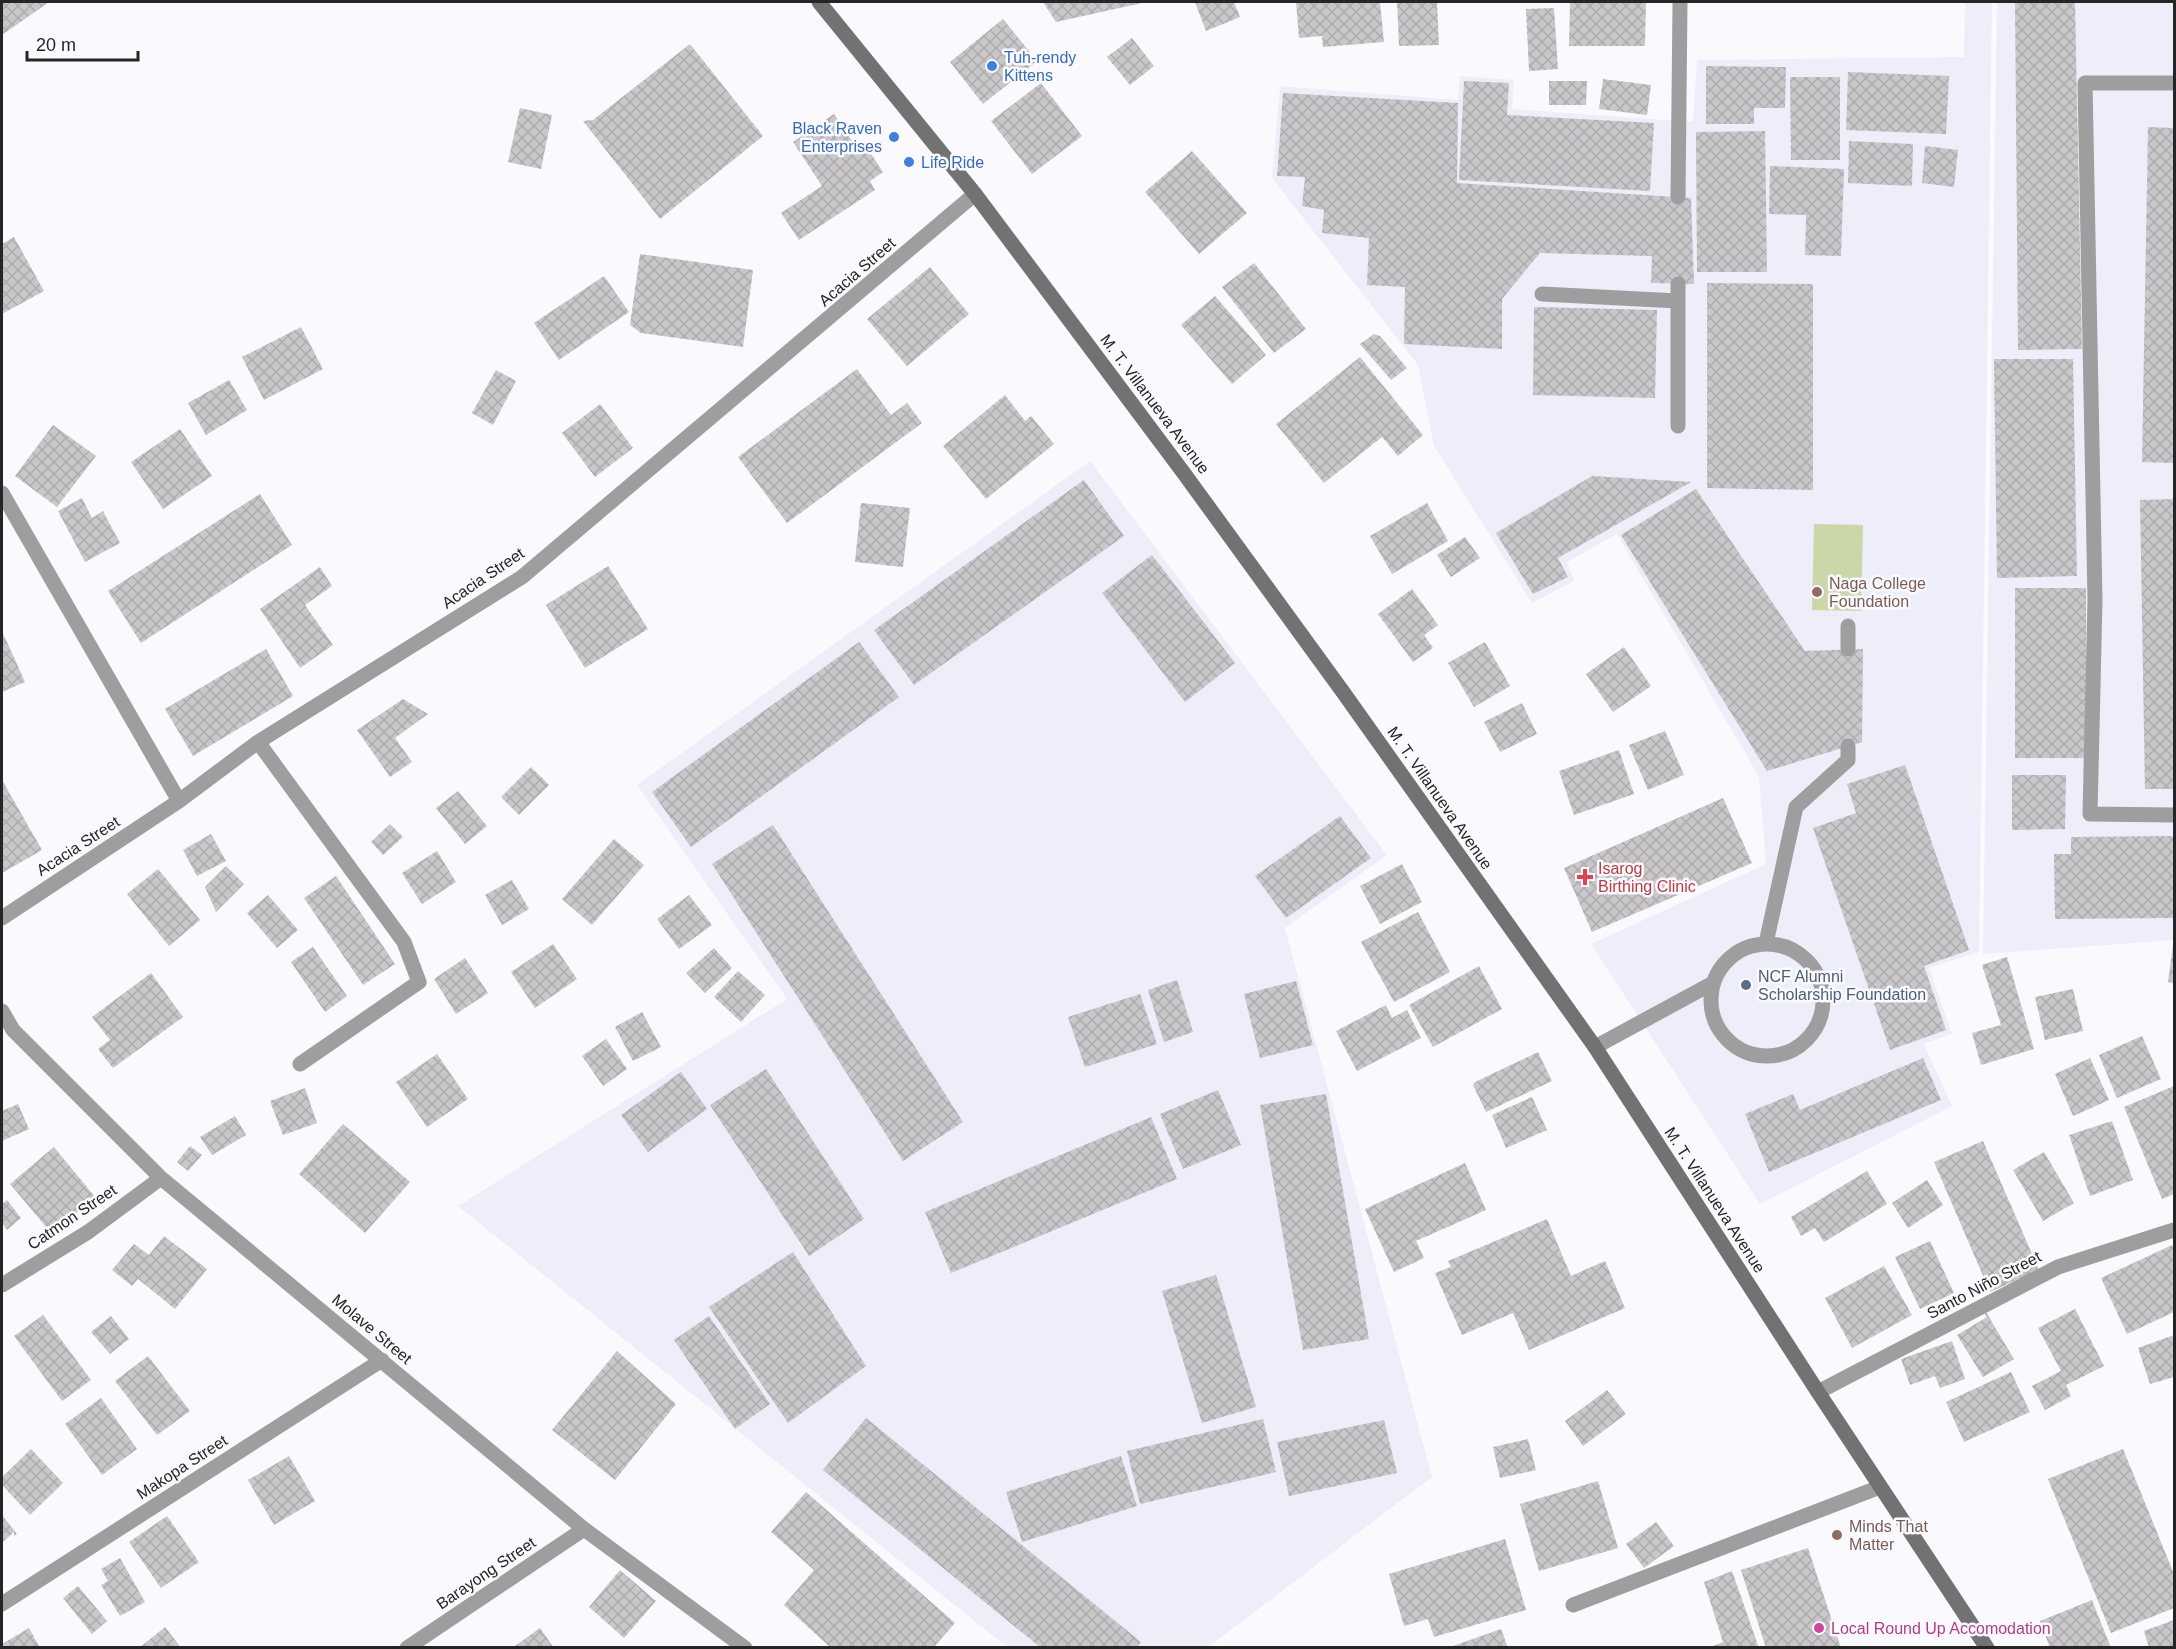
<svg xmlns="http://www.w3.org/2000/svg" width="2176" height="1649" font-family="Arial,sans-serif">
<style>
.built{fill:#edeef9}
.park{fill:#cbd7a8}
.building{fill:url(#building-cross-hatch)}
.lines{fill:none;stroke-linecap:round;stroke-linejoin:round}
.lane{stroke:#9f9d9e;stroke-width:15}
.street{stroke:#9f9d9e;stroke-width:15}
.secondary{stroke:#747172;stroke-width:15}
.shop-dot{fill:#3f7fe0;stroke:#fafafe;stroke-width:2}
.education-dot{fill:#8d6e63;stroke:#fafafe;stroke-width:2}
.health-dot{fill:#e0444e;stroke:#fafafe;stroke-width:2}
.service-dot{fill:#5c6f8a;stroke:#fafafe;stroke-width:2}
.hotel-dot{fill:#d1479c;stroke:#fafafe;stroke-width:2}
.labels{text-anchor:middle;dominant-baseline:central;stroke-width:5;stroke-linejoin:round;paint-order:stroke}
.shop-label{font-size:16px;fill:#366cbe;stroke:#fafafe;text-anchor:start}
.street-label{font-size:16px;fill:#252526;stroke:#fafafe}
.education-label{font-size:16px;fill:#785e54;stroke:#fafafe;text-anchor:start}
.health-label{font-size:16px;fill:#be3a42;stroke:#fafafe;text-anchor:start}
.service-label{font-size:16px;fill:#4e5e75;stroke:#fafafe;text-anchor:start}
.hotel-label{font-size:16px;fill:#b23c85;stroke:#fafafe;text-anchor:start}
</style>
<defs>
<pattern id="building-cross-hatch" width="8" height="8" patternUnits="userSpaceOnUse" patternTransform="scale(1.5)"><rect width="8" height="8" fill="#cac7ca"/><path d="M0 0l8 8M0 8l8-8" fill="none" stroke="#adabad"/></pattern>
</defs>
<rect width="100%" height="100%" fill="#fafafe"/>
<path class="built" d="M1965 2H1992L1979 952 1929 968 1952 1034 1924 1044 1952 1106 1760 1204 1591 944 1766 864 1759 777 1617 534 1567 562 1574 581 1532 603 1434 446 1418 365 1272 178 1280 86 1458 100 1460 76 1514 80 1512 109 1693 122 1697 60 1964 57Z
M1997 2H2174V940L1983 954Z
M1090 461 1387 855 1285 928 1432 1477 1208 1647H1007L458 1206 787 999 637 785Z"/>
<path class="park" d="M1814 524 1863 525 1861 611 1812 610Z"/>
<path class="building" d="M2 2H49L2 35Z
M1043 2H1141L1142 3 1056 22Z
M1195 2H1234L1240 17 1206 31Z
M1296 2H1380L1384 42 1323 47 1322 36 1299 38Z
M1397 2H1437L1439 45 1399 46Z
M1570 2H1646L1645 46H1569Z
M2015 2H2075L2082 349 2018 350Z
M1554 8 1558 69 1529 71 1526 9Z
M1003 19 1037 61 983 104 950 62Z
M1132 38 1154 66 1130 85 1107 57Z
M690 44 763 136 660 219 583 121 593 120Z
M1706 66 1786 67 1785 108H1754V124H1706Z
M1848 72 1949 76 1946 134 1846 130Z
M1790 77H1840V160H1791Z
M1603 79 1651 85 1647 115 1599 109Z
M1464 81 1509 83 1507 115 1654 123 1650 191 1459 180Z
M1549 81H1587L1586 105H1549Z
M1041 83 1082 136 1032 174 991 121Z
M1283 93 1458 103 1457 183 1691 198 1694 284 1651 283 1652 256 1540 253 1502 299V349L1404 344 1405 287 1367 285 1369 238 1322 233 1324 210 1302 206 1305 177 1277 176Z
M520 108 552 115 541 169 508 162Z
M834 114 861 154 868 149 883 172 870 181 875 190 799 240 781 213 822 186 793 142Z
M2148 127 2174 128V463L2142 462Z
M1765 131 1767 272H1697L1696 132Z
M1849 141 1913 144 1912 186 1848 183Z
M1925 146 1958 150 1954 187 1922 183Z
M1192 151 1247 213 1199 254 1145 192Z
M1770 166 1844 169 1841 256 1805 255 1806 215 1769 214Z
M14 237 44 291 2 314V244Z
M640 254 753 270 743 347 641 333 630 325Z
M1254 263 1306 329 1274 353 1222 287Z
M930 267 969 314 907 366 867 319Z
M604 276 629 312 559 360 534 323Z
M1707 283 1813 284V490L1707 488Z
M1215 296 1266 355 1232 384 1181 325Z
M1534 307 1657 310 1655 398 1533 395Z
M301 327 323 369 264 400 242 357Z
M1374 334 1380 336 1407 368 1391 380 1360 344Z
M1360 357 1423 435 1398 456 1382 437 1324 483 1276 424Z
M1994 359H2073L2077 576 1997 578Z
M857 369 891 415 907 403 922 423 787 523 738 457Z
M496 370 516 381 493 425 472 413Z
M229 380 247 410 206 435 188 403Z
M1005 395 1025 421 1031 416 1054 444 986 499 943 446Z
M600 404 633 448 595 477 562 433Z
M53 425 96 456 57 507 15 476Z
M180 429 212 476 163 509 131 462Z
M1592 476 1691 482 1558 558 1568 577 1533 594 1496 533Z
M1084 480 1124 536 914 685 874 630Z
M1696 489 1805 651 1863 649 1862 742 1767 771 1621 535Z
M260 494 292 545 141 643 108 591Z
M82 498 92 518 103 511 120 543 85 562 58 511Z
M2174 499V789H2145L2140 500Z
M861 503 910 508 903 567 855 562Z
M1427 503 1448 541 1392 574 1370 536Z
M1465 537 1480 558 1451 577 1437 555Z
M1152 555 1235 663 1185 702 1102 593Z
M608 566 648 629 585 668 546 605Z
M320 567 332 586 305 605 333 645 300 668 260 609Z
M2015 588H2086V758H2015Z
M1412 589 1438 625 1424 635 1433 648 1413 662 1378 614Z
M2 631 25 682 2 692Z
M859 642 899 697 691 847 652 792Z
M1485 642 1510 686 1474 707 1448 663Z
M1624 647 1651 686 1613 712 1586 674Z
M266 649 293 696 193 756 165 709Z
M403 699 428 714 395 738 412 762 390 777 357 730Z
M1522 703 1537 734 1500 752 1484 722Z
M1665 731 1684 775 1648 790 1629 745Z
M1619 750 1634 794 1574 815 1559 771Z
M1905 765 1969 950 1924 966 1946 1030 1890 1050 1813 828 1856 813 1847 784Z
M531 767 549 785 519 815 501 797Z
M2012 775H2066L2065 829 2012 830Z
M2 780 42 850 2 873Z
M458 791 487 826 465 844 436 808Z
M1723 798 1752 863 1592 932 1564 868Z
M1340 816 1371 858 1286 918 1255 876Z
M390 824 403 837 383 855 371 842Z
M773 825 963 1122 903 1161 712 864Z
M211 834 226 861 197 876 183 850Z
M2174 836V918L2055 919 2054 854H2071V837Z
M614 839 644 865 592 925 562 899Z
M437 851 456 882 422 904 402 873Z
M1402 864 1422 902 1380 924 1360 886Z
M226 866 244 884 216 912 205 887Z
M158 869 200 920 169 946 127 894Z
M336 876 395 964 363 985 304 898Z
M512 880 529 909 502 925 485 895Z
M268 895 298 930 277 948 247 913Z
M689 895 712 925 679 949 657 919Z
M1418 912 1450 972 1394 1002 1361 942Z
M553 944 577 979 535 1008 511 972Z
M2173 945H2174V983L2168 982Z
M313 947 347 996 325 1012 291 962Z
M714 948 732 968 705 993 686 973Z
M2007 957 2034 1049 1981 1065 1972 1033 2001 1025 1982 965Z
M465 958 488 993 456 1014 434 979Z
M1479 966 1502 1009 1433 1047 1409 1005Z
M738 971 765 995 741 1022 714 997Z
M151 973 183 1017 113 1068 98 1049 110 1040 92 1017Z
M1177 980 1193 1032 1164 1042 1148 990Z
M1296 981 1313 1045 1260 1058 1244 994Z
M2073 989 2083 1031 2045 1040 2035 997Z
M1140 994 1157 1044 1085 1067 1068 1017Z
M1386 1005 1392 1018 1407 1010 1421 1038 1357 1071 1336 1031Z
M642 1012 661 1047 633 1061 615 1027Z
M2142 1036 2161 1079 2117 1098 2099 1055Z
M606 1039 627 1069 603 1086 582 1056Z
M1538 1052 1552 1081 1486 1112 1473 1085 1475 1082Z
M437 1054 468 1099 427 1127 396 1082Z
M1923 1058 1941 1100 1769 1172 1745 1114 1793 1094 1800 1110Z
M2090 1058 2109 1100 2073 1116 2055 1074Z
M766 1069 864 1219 809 1256 710 1105Z
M681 1072 707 1109 648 1152 621 1115Z
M2174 1086V1194L2162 1199 2124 1107Z
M305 1088 317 1123 283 1135 270 1101Z
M1218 1090 1241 1145 1183 1169 1160 1114Z
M1326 1094 1369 1339 1303 1350 1260 1105Z
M1532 1097 1547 1130 1506 1148 1492 1115Z
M18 1104 29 1129 2 1141V1111Z
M235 1116 246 1135 212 1155 200 1137Z
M1151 1117 1177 1179 951 1273 925 1212Z
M2112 1121 2133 1180 2090 1196 2069 1135Z
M343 1124 410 1182 365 1233 299 1174Z
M1983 1141 2039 1270 1990 1292 1934 1162Z
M190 1146 202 1155 188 1171 177 1162Z
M54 1147 95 1197 52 1234 10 1184Z
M2044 1152 2074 1203 2043 1221 2013 1170Z
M1465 1163 1486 1210 1416 1241 1424 1258 1394 1272 1365 1209Z
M1867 1171 1887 1204 1824 1242 1815 1228 1801 1236 1791 1217Z
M1927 1180 1943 1205 1908 1228 1892 1203Z
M7 1200 21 1218 7 1230 2 1223V1204Z
M1547 1219 1571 1276 1605 1261 1625 1308 1529 1350 1513 1313 1462 1335 1435 1273 1451 1267 1448 1261Z
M164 1236 207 1269 175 1309 138 1279 132 1286 112 1270 134 1244 149 1255Z
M1930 1241 1954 1293 1920 1309 1895 1257Z
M2172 1245 2174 1250V1312L2127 1334 2101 1278Z
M793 1252 866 1366 788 1423 709 1307Z
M1884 1266 1912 1315 1852 1348 1825 1298Z
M1216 1275 1256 1407 1202 1423 1162 1291Z
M2075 1309 2104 1366 2066 1385 2071 1396 2045 1410 2032 1386 2061 1371 2038 1328Z
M1986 1312 2014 1359 1983 1377 1957 1335 1987 1317 1985 1314Z
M43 1315 91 1380 62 1401 14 1336Z
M111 1316 129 1339 110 1354 91 1332Z
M709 1316 770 1404 735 1429 674 1340Z
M2174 1335V1377L2150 1384 2138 1348Z
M1952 1341 1965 1379 1940 1388 1935 1376 1910 1385 1901 1359Z
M617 1351 676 1404 615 1480 552 1430Z
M148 1356 190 1411 157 1435 115 1381Z
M2011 1372 2030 1412 1964 1442 1946 1402Z
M1607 1390 1626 1414 1583 1446 1565 1421Z
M101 1398 137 1449 102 1475 65 1424Z
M866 1418 1141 1642 1136 1648H1041L823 1470Z
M1263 1419 1276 1472 1140 1504 1127 1451Z
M1384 1420 1397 1473 1289 1496 1277 1442Z
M1528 1439 1536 1470 1500 1478 1493 1447Z
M31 1449 63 1483 30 1515 2 1485V1477Z
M2123 1449 2174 1574V1608L2111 1633 2048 1479Z
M289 1456 315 1501 274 1525 248 1480Z
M1121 1456 1137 1506 1022 1542 1006 1492Z
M1598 1481 1618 1548 1539 1571 1520 1504Z
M806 1492 955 1623 933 1648H831L784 1605 814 1570 771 1532Z
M2 1515 17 1534 14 1536V1532L2 1543Z
M167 1516 199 1562 161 1588 129 1542Z
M1656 1522 1674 1546 1644 1568 1626 1544Z
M1505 1539 1526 1610 1434 1637 1428 1619 1404 1626 1389 1574Z
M1808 1548 1841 1648H1766L1741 1570Z
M120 1558 145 1602 120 1616 101 1585 108 1581 101 1569Z
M620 1570 656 1601 624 1638 589 1607Z
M1732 1571 1759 1648H1708L1723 1642 1704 1582Z
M78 1586 107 1621 92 1634 63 1598Z
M2092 1600 2111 1648H2050L2040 1621Z
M2174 1620V1648H2149L2144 1631Z
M165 1627 179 1645 176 1648H139Z
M29 1628 40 1648H2V1644Z
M540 1628 554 1648H512Z
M1501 1629 1508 1648H1450V1647Z"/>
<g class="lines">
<path class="lane" d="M2174 83H2085L2095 600 2090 814 2174 815
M1678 197 1680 2
M1542 294 1678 301
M1678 426V284
M1848 626V649
M1766 943 1796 807 1848 760V746
M1711 1000a56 56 0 1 1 112 0a56 56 0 1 1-112 0Z
M1595 1047 1713 983
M1573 1605 1880 1487"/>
<path class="street" d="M2 493 179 801
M258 742 404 942 419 982 300 1064
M2 918 179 801 258 742 522 577 975 194
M2 1011 13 1030 161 1178 584 1529 745 1648
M2 1285 88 1232 161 1178
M1818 1392 2058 1267 2174 1230
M2 1604 382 1360
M407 1648 584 1529"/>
<path class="secondary" d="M819 2 975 194 1183 472 1343 692 1595 1047 1818 1392 1987 1648"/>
</g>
<g class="shop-dot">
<circle cx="992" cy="66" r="6"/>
<circle cx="894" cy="137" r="6"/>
<circle cx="909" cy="162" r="6"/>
</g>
<g class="education-dot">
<circle cx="1817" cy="592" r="6"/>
<circle cx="1837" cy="1535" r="6"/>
</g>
<path class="health-dot" d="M1582 868h6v6h6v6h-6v6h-6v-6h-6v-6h6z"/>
<circle class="service-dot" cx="1746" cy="985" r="6"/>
<circle class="hotel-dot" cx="1819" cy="1628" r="6"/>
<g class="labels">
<g class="shop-label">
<text x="1004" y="57">Tuh-rendy<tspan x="1004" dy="18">Kittens</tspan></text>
<text x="882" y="128" text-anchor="end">Black Raven<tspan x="882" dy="18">Enterprises</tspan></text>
<text x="921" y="162">Life Ride</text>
</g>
<g class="street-label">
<text transform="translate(857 272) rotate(-41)">Acacia Street</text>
<text transform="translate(1155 404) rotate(53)">M. T. Villanueva Avenue</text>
<text transform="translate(483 578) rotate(-34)">Acacia Street</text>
<text transform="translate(1440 798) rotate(55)">M. T. Villanueva Avenue</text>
<text transform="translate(78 846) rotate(-33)">Acacia Street</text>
<text transform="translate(1715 1200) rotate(57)">M. T. Villanueva Avenue</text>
<text transform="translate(72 1217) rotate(-34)">Catmon Street</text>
<text transform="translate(1984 1285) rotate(-28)">Santo Niño Street</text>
<text transform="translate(372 1329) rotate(40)">Molave Street</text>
<text transform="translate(182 1467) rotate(-33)">Makopa Street</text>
<text transform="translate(486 1573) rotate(-34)">Barayong Street</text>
</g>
<g class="education-label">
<text x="1829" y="583">Naga College<tspan x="1829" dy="18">Foundation</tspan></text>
<text x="1849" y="1526">Minds That<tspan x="1849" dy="18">Matter</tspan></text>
</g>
<g class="health-label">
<text x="1598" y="868">Isarog<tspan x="1598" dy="18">Birthing Clinic</tspan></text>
</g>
<g class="service-label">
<text x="1758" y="976">NCF Alumni<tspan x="1758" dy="18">Scholarship Foundation</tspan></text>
</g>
<g class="hotel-label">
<text x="1831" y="1628">Local Round Up Accomodation</text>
</g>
</g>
<rect width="2176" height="1649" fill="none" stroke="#252526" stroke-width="6"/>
<path d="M27 51v9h111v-9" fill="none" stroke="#252526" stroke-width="3"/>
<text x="36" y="51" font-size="18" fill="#252526" stroke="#fafafe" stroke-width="4.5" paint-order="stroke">20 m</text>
</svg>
